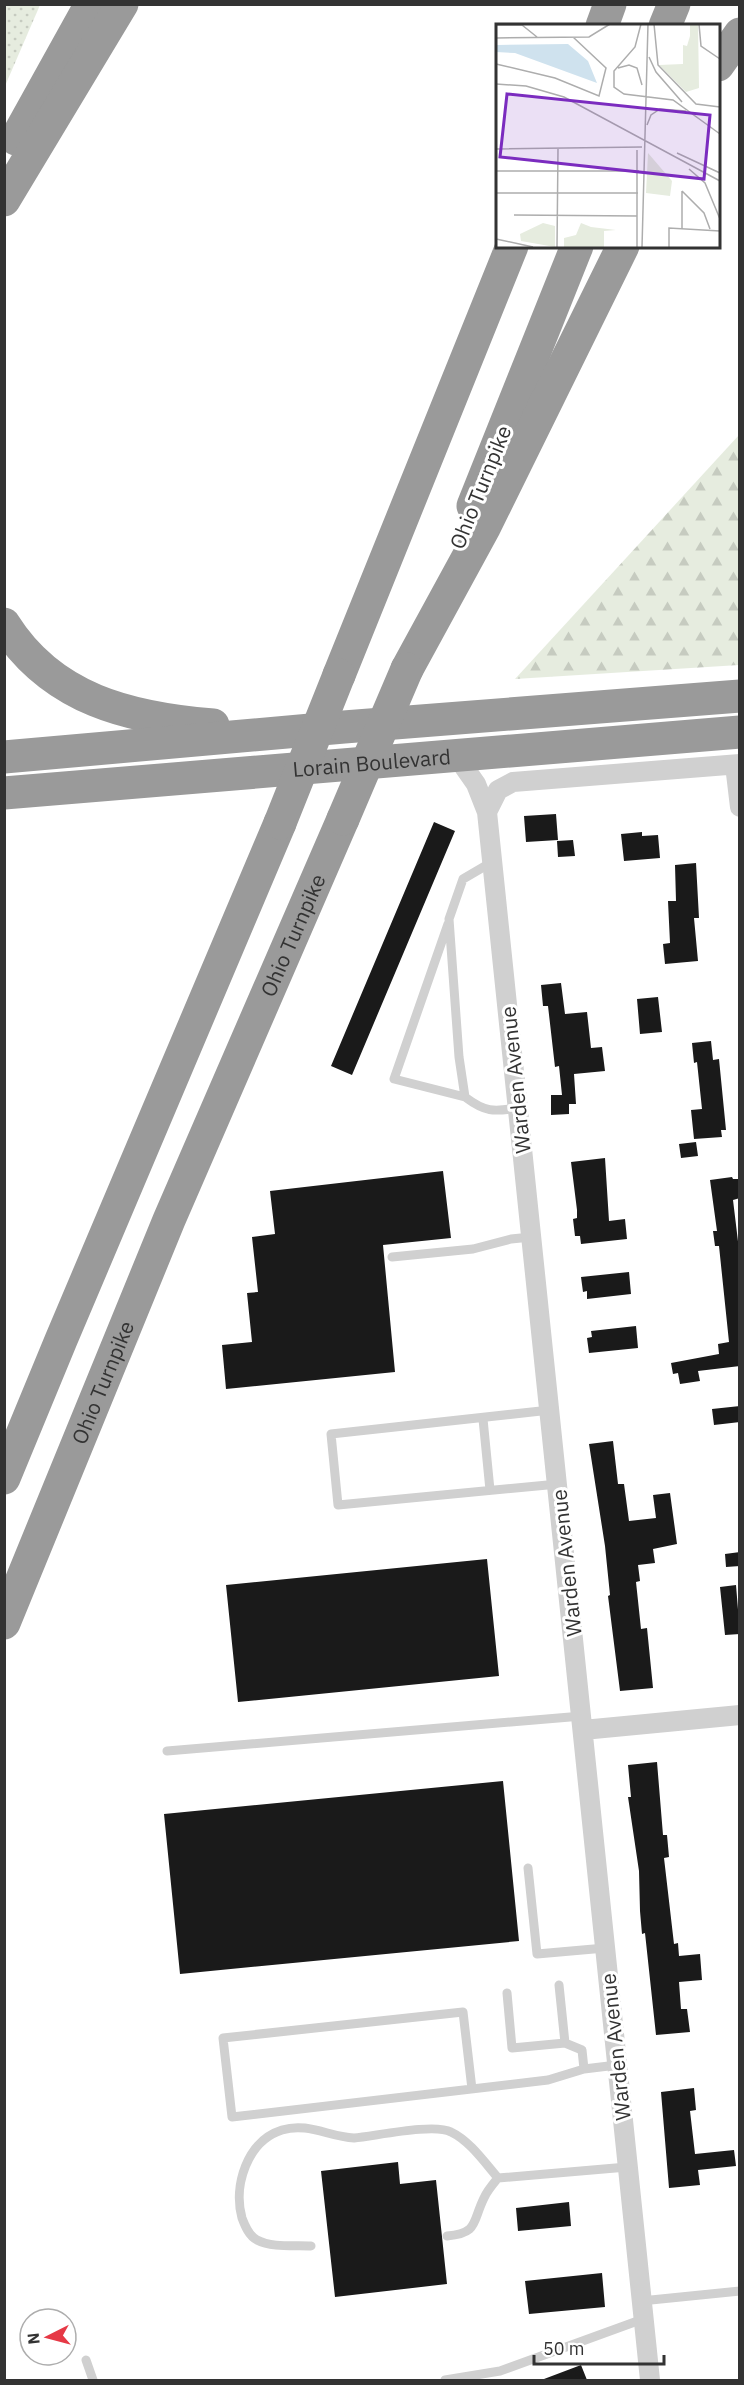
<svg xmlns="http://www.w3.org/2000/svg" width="744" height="2385" font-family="'IBM Plex Sans',sans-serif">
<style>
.grass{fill:url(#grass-dots)}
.forest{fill:url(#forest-firs)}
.building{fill:#1a1a1a}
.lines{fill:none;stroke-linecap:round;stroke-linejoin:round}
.lane{stroke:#d0d0d0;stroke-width:9}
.street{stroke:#d0d0d0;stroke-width:20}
.highway{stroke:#9a9a9a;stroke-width:33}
.highway-bridge{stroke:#9a9a9a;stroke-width:33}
.labels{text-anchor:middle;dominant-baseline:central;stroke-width:6;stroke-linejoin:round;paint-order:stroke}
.street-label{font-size:21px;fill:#333;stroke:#fff}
.inset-road{fill:none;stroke:#adadad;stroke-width:1.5}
.view{fill:#7b2cbf;fill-opacity:0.15;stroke:#7b2cbf;stroke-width:3}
.inset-edge{fill:none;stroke:#333;stroke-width:3}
</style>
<defs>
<pattern id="grass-dots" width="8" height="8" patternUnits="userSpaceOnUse" patternTransform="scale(1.5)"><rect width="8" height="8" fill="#e6ecdf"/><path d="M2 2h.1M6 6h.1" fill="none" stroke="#c6cbc0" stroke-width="1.8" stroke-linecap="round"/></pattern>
<pattern id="forest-firs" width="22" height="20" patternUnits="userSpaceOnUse" patternTransform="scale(1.5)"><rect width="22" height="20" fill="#e6ecdf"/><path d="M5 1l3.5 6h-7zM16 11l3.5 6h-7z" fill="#c6cbc0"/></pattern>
</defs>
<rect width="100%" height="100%" fill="#fff"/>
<path class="grass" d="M5 4 40 5 5 86 4 5Z"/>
<path class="forest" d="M739 435V665L515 679Z"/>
<path class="building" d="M556 814 558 840 526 842 524 816Z
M434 822 455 831 352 1075 331 1066Z
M642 832V836L658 835 660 858 624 861 621 834Z
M573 840 575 856 558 857 557 841Z
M696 863 699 918H694L698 961 665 964 663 944 670 943 668 901H676L675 865Z
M561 983 565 1014 587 1012 591 1048 602 1047 605 1071 574 1074 576 1104H569V1114L551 1115V1095H562L559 1066 555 1067 548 1006H543L541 985Z
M658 997 662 1032 640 1034 637 999Z
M711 1041 713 1060 719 1059 726 1130H721L722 1137 694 1139 691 1110 702 1109 697 1062 694 1063 692 1043Z
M696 1142 698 1156 681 1158 679 1144Z
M605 1158 609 1221 625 1219 627 1239 581 1244 580 1236H575L573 1219 577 1218V1210L571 1162Z
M443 1171 451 1238 383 1245 395 1372 226 1389 222 1345 252 1342 247 1293 258 1292 252 1237 275 1234 270 1191Z
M732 1177 733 1179H739L740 1186V1198L733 1200 740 1258V1366L698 1371 700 1381 680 1384 678 1373 673 1374 671 1363 719 1354 718 1344 729 1342 719 1246H715L713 1231H717L710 1180Z
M629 1272 631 1294 587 1299V1291L583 1292 581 1277Z
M636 1326 638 1348 589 1353 587 1338 592 1337 591 1331Z
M740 1406V1422L714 1425 712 1409Z
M613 1441 618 1484H624L629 1521 656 1518 653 1495 670 1493 677 1544 653 1549 655 1563 638 1565 640 1581 636 1582 641 1629 647 1628 653 1688 620 1691 608 1596 610 1595 605 1546 589 1444Z
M740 1552V1566L726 1567 725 1554Z
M487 1559 499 1676 238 1702 226 1585Z
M736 1585 740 1634 725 1635 720 1587Z
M657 1762 663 1835H667L669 1857 664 1858 674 1944 678 1943 679 1956 700 1954 702 1980 679 1982 681 2009H687L690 2032 656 2035 645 1933 642 1934 640 1911 639 1871 628 1797H631L628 1765Z
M503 1781 519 1941 180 1974 164 1814Z
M694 2088 696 2110 690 2111 695 2154 734 2150 736 2166 698 2170 700 2185 669 2188 661 2092Z
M398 2162 400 2184 436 2180 447 2284 335 2297 321 2171Z
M569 2202 571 2226 518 2231 516 2208Z
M602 2273 605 2307 529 2314 525 2281Z
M581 2365 587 2380H544V2379Z"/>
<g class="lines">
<path class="lane" d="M492 862 463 879 449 919 459 1057 465 1097C485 1112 493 1112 518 1108
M448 924 394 1079 465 1097
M392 1257 473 1249 511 1239 531 1237
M550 1410 331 1434 338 1505 558 1484
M483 1419 490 1490
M167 1751 582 1716
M528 1868 537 1954 605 1948
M559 1985 565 2043 582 2050 584 2069
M507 1993 512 2048 565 2043
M472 2089 463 2012 223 2038 232 2117 548 2080 584 2069 617 2065
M447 2236C479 2233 472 2222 484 2198 487 2191 493 2184 498 2178
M311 2246C295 2245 272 2248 257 2240 249 2236 245 2226 242 2218 233 2186 247 2141 282 2130 308 2122 329 2137 354 2138 376 2136 434 2123 451 2132 470 2141 485 2163 498 2178L627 2167
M641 2301 740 2291
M86 2360 93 2380
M445 2380 500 2371 643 2319"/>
<path class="street" d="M455 754 476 784 487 812 650 2380
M735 765 740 807
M487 812 498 790 513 782 740 764
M583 1730 740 1715"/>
<g class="highway">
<path d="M602 26 610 4"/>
<path d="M665 26 674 4"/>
<path d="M718 65 740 34"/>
<path d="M16 139 91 4"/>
<path d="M4 200 122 4"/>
<path d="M473 506 577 246"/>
<path d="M4 624C52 700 130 718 213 725"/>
<path d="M407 669 485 526 623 246"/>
<path d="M339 675 512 246"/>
<path d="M4 757 344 727 740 696"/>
<path id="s1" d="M4 793 740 732"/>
<path d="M4 1478 61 1340 280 823"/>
<path id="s2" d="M4 1623 169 1220 343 819"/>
</g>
<path class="highway-bridge" d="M343 819 407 669
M280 823 339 675"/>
</g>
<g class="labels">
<g class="street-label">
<text transform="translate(480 487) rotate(-68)">Ohio Turnpike</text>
<text stroke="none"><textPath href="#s1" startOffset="369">Lorain Boulevard</textPath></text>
<text stroke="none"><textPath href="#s2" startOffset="746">Ohio Turnpike</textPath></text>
<text transform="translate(515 1080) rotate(-96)">Warden Avenue</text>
<text stroke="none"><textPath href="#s2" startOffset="260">Ohio Turnpike</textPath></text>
<text transform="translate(566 1563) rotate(-96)">Warden Avenue</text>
<text transform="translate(615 2047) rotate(-96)">Warden Avenue</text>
</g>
</g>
<g transform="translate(496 24)">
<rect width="224" height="224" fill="#fff"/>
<path d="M194 0H202L203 64 190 68 163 41 187 40V21L191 22 194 12Z" fill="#e6ecdf"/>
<path d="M152 129 176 157 174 172 150 169ZM47 199 59 202V223L25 217 24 210ZM85 199 95 203 120 206 108 207V223H68V214L80 211Z" fill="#e6ecdf"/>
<path d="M72 20 92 37 101 59 19 29 0 28 1 21Z" fill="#cfe2ee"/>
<path class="inset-road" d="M145 0 139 23 118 47V63L128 70 177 76 224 110M158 0 162 41 200 80 224 83M203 0 205 22 224 35M0 1H26M26 1 41 13M0 14 93 13 114 0M153 33 160 48 186 78M0 40 59 54 103 72 110 44 77 13M122 44 133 41 141 44 146 61M0 60 30 62 68 73 224 157M151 101 155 91 164 85 190 87M0 125 146 123M181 129 224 149M193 145 209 159 224 195M0 147H143M186 167 208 189 214 205M0 169H142M18 191 141 192M186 205V167M0 215 37 223M61 223 62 125M141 223V126M146 223 152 0M173 223V204L224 207"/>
<path class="view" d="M11 70 214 91 208 155 4 133Z"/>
<rect width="224" height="224" class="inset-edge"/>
</g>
<rect width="744" height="2385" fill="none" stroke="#333333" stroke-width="12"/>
<g transform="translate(48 2337) rotate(264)"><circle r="28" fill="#ffffff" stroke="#adadad" stroke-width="1.5"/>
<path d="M0-4.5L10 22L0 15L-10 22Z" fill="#e63946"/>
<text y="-9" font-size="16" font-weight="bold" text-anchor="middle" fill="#333333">N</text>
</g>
<path d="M534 2355v9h130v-9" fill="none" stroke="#333333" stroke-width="3"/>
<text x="543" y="2355" font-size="18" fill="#333333" stroke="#ffffff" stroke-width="4.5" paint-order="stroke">50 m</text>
</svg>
